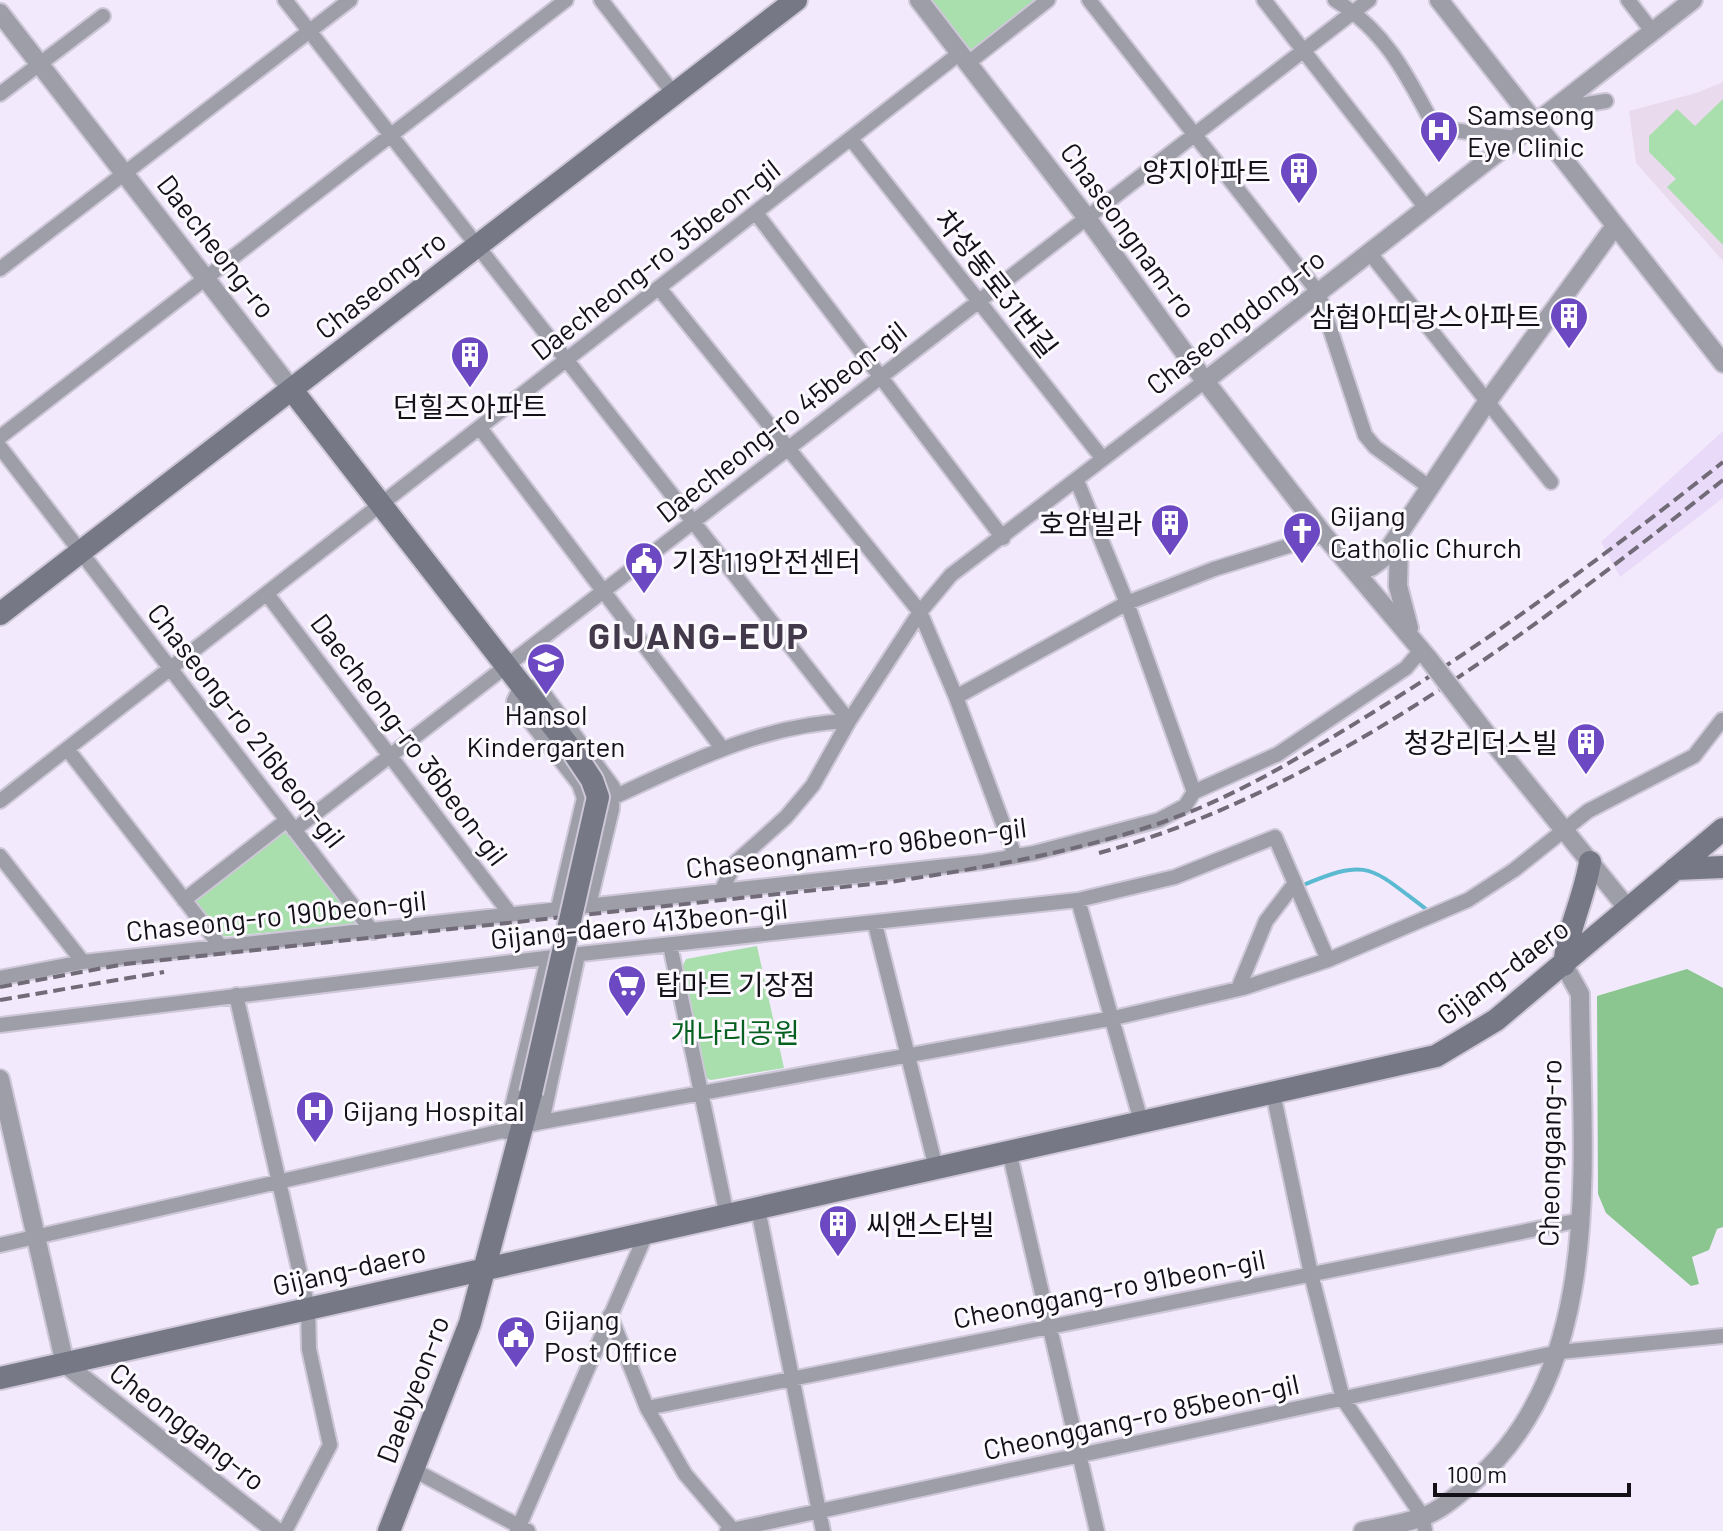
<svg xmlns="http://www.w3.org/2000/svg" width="1723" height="1531" font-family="Barlow,'Noto Sans KR',sans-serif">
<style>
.built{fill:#e8daf8}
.education{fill:#eadaed}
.green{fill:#a9dead}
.forest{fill:#8bc590}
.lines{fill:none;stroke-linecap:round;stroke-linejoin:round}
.stream{stroke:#5bbad1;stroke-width:4}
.minor-casing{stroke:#cec7d8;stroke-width:18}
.tertiary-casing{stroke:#cec7d8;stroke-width:22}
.secondary-casing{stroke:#cec7d8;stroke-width:26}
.minor{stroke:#9d9ea8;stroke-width:14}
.tertiary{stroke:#9d9ea8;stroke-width:18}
.secondary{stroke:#767886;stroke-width:22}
.rail{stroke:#716b77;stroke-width:4;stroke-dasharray:12 6;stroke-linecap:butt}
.tertiary-bridge-casing{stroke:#cec7d8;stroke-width:22;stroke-linecap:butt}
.secondary-bridge-casing{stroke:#cec7d8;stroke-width:26;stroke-linecap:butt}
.tertiary-bridge{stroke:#9d9ea8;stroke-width:18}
.secondary-bridge{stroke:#767886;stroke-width:22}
.labels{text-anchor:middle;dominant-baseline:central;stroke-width:6;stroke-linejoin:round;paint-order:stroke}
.poi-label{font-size:28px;fill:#141018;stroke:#fcfaff;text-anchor:start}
.street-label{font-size:28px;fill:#141018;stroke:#fcfaff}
.park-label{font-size:28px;fill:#066120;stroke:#fcfaff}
.district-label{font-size:36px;font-weight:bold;letter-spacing:2px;fill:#42394b;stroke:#fcfaff}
</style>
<rect width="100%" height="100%" fill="#f2eafc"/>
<path class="built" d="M1723 431V498L1620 577 1601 542Z"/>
<path class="education" d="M1723 82V261L1636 163 1629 111 1696 93Z"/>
<path class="green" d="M929 0H1040L974 50H969Z
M1723 99V245L1667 187 1676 179 1649 152V136L1677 109 1695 126Z
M284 828 356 924 219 937 192 899Z
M757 946 784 1068 711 1080 703 1077 682 967 686 959Z"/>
<path class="forest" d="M1687 969 1723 988V1227L1717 1229 1709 1250 1692 1257 1699 1284 1691 1286 1606 1213 1598 1194 1597 996Z"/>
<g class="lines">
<path class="stream" d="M1301 886C1369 857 1370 867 1426 909"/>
<g class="minor-casing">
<path id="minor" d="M285 0 849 721
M601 0 674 94
M1089 0 1318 292 1365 435 1375 447 1429 487
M1264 0 1426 208
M1335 0C1386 31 1408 77 1435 128L1516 138
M1628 0 1652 31
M968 63 1048 0
M0 94 103 16
M1562 101 1581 105 1606 101
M851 139 1103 459
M756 213 1003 538
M1369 252 1551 482
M0 269 350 0
M659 288 920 612 956 697 1015 856
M480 428 722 748
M0 437 566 0
M0 447 373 932
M1077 481 1127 603 1194 792
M267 594 511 915
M956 697 1127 603 1214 569 1324 535
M68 750 221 947
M1194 792 1278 754 1406 668 1422 649
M614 797C690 762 764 724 849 721
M0 801 960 53
M294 830 1369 0
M0 856 83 962
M721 891 736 862 786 817 813 785 849 721 920 612 951 575 1205 381
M184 900 287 820
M1078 900 1141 1121
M558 908 584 798 579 784 514 701 521 686 539 687 613 787 612 809 589 905
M875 924 936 1168
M670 945 727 1216
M0 978 83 962 983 862 1034 853 1159 820 1185 806 1194 792
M1238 989 1266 921 1295 883
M236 995 308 1308 309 1349 330 1445 285 1531
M0 1025 562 956 1078 900 1175 877 1275 837 1328 960
M1273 1093 1311 1274 1343 1399 1423 1517 1425 1531
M542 1122 578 955
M506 1132 548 958
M1009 1151 1097 1531
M758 1209 823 1531
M0 1245 542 1122 1114 1018 1243 988 1328 960 1468 900 1514 870 1588 811 1694 756 1722 720
M610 1315 647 1408 685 1474 733 1530
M647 1408 1581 1220
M414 1470 528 1531
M517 1531 647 1232
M727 1531 1559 1352 1723 1336"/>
</g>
<g class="tertiary-casing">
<path id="tertiary" d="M919 0 1087 218 1205 381 1324 535 1428 658
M1439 0 1723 363
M0 13 292 390
M1205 381 1693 0
M1399 540 1398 586 1409 628
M1353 569 1371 567 1382 559 1487 402 1615 226
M1488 736 1628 909
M0 1079 65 1364 276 1531
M1363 1531C1382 1527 1404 1524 1422 1517 1440 1511 1458 1495 1472 1483 1608 1369 1581 1153 1580 994L1564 965"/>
</g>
<g class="secondary-casing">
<path id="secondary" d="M292 390 574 753
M0 614 796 0
M1675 869 1723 867
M1564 965C1568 927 1584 899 1590 862
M0 1378 1436 1056 1496 1020 1723 829
M389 1531 470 1323 531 1093"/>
</g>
<use href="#minor" class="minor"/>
<use href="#tertiary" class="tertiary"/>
<use href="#secondary" class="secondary"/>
<path class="rail" d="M1099 853C1325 792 1542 623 1723 480
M0 987 125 964 890 882C995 866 1099 849 1197 809 1259 783 1315 748 1372 713 1495 637 1610 552 1723 462
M0 1000 164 972"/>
<g class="tertiary-bridge-casing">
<path id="tertiary-bridge" d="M1428 658 1488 736"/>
</g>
<g class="secondary-bridge-casing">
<path id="secondary-bridge" d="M531 1093 598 797 592 780 574 753"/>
</g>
<use href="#tertiary-bridge" class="tertiary-bridge"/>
<use href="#secondary-bridge" class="secondary-bridge"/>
</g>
<defs>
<g id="hospital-pin" transform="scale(2)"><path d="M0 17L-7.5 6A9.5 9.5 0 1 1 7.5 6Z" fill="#6c49c2" stroke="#fcfaff"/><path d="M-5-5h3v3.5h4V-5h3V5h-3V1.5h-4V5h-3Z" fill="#fff"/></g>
<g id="building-pin" transform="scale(2)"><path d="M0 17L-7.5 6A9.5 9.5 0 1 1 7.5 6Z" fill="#6c49c2" stroke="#fcfaff"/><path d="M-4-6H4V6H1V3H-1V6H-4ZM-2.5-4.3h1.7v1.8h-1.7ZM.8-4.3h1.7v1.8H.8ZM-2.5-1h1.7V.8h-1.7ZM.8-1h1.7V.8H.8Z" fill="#fff"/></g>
<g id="church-pin" transform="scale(2)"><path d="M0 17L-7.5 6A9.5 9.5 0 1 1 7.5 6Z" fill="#6c49c2" stroke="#fcfaff"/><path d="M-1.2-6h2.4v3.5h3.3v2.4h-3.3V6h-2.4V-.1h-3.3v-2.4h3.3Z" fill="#fff"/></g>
<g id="civic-pin" transform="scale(2)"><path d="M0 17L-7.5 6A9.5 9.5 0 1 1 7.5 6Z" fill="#6c49c2" stroke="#fcfaff"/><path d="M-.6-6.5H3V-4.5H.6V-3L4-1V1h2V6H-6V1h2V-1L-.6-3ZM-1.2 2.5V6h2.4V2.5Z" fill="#fff"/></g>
<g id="school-pin" transform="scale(2)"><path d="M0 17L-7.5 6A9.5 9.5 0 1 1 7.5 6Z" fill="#6c49c2" stroke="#fcfaff"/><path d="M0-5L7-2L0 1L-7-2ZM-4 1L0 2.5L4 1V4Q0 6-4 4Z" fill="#fff"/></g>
<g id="supermarket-pin" transform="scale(2)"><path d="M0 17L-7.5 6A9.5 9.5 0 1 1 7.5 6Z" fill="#6c49c2" stroke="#fcfaff"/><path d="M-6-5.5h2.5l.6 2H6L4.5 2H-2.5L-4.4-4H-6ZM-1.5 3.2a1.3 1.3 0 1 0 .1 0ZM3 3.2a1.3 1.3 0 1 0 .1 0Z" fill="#fff"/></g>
</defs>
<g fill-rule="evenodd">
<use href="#hospital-pin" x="1439" y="130"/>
<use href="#building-pin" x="1299" y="171"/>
<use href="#building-pin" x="1569" y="316"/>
<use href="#building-pin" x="470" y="355"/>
<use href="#building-pin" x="1170" y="523"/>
<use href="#church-pin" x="1302" y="531"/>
<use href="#civic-pin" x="644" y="561"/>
<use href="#school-pin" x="546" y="662"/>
<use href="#building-pin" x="1586" y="742"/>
<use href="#supermarket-pin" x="627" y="984"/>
<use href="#hospital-pin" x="315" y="1110"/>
<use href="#building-pin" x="838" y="1224"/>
<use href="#civic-pin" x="516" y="1335"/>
</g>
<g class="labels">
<g class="poi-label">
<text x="1467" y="114">Samseong<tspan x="1467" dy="32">Eye Clinic</tspan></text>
<text x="1271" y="171" text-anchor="end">양지아파트</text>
<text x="1541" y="316" text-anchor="end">삼협아띠랑스아파트</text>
<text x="470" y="406" text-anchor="middle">던힐즈아파트</text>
<text x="1330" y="515">Gijang<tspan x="1330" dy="32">Catholic Church</tspan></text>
<text x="1142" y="523" text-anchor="end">호암빌라</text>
<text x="672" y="561">기장119안전센터</text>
<text x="546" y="714" text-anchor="middle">Hansol<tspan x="546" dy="32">Kindergarten</tspan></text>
<text x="1558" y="742" text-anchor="end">청강리더스빌</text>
<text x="655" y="984">탑마트 기장점</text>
<text x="343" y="1110">Gijang Hospital</text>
<text x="866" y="1224">씨앤스타빌</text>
<text x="544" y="1319">Gijang<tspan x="544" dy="32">Post Office</tspan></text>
</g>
<g class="street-label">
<text transform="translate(1129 230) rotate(54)">Chaseongnam-ro</text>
<text transform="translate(217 246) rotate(52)">Daecheong-ro</text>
<text transform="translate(655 259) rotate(-38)">Daecheong-ro 35beon-gil</text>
<text transform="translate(997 283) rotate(52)">차성동로31번길</text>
<text transform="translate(380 284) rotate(-38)">Chaseong-ro</text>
<text transform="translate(1235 321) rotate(-38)">Chaseongdong-ro</text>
<text transform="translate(781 421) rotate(-38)">Daecheong-ro 45beon-gil</text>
<text transform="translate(247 725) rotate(52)">Chaseong-ro 216beon-gil</text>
<text transform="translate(410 739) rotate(53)">Daecheong-ro 36beon-gil</text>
<text transform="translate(856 847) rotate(-7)">Chaseongnam-ro 96beon-gil</text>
<text transform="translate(276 915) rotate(-6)">Chaseong-ro 190beon-gil</text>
<text transform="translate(639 923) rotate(-6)">Gijang-daero 413beon-gil</text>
<text transform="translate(1502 971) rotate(-37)">Gijang-daero</text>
<text transform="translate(1549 1153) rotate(-89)">Cheonggang-ro</text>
<text transform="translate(349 1268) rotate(-13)">Gijang-daero</text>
<text transform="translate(1109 1288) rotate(-11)">Cheonggang-ro 91beon-gil</text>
<text transform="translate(412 1389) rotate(-69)">Daebyeon-ro</text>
<text transform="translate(1141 1416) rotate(-12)">Cheonggang-ro 85beon-gil</text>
<text transform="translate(188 1426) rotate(38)">Cheonggang-ro</text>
</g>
<g class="park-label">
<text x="735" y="1032">개나리공원</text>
</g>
<g class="district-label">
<text x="699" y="634">GIJANG-EUP</text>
</g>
</g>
<path d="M1435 1483v12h194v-12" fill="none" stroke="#141018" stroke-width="4"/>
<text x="1447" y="1483" font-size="24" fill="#141018" stroke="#fcfaff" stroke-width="6" paint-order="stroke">100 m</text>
</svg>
